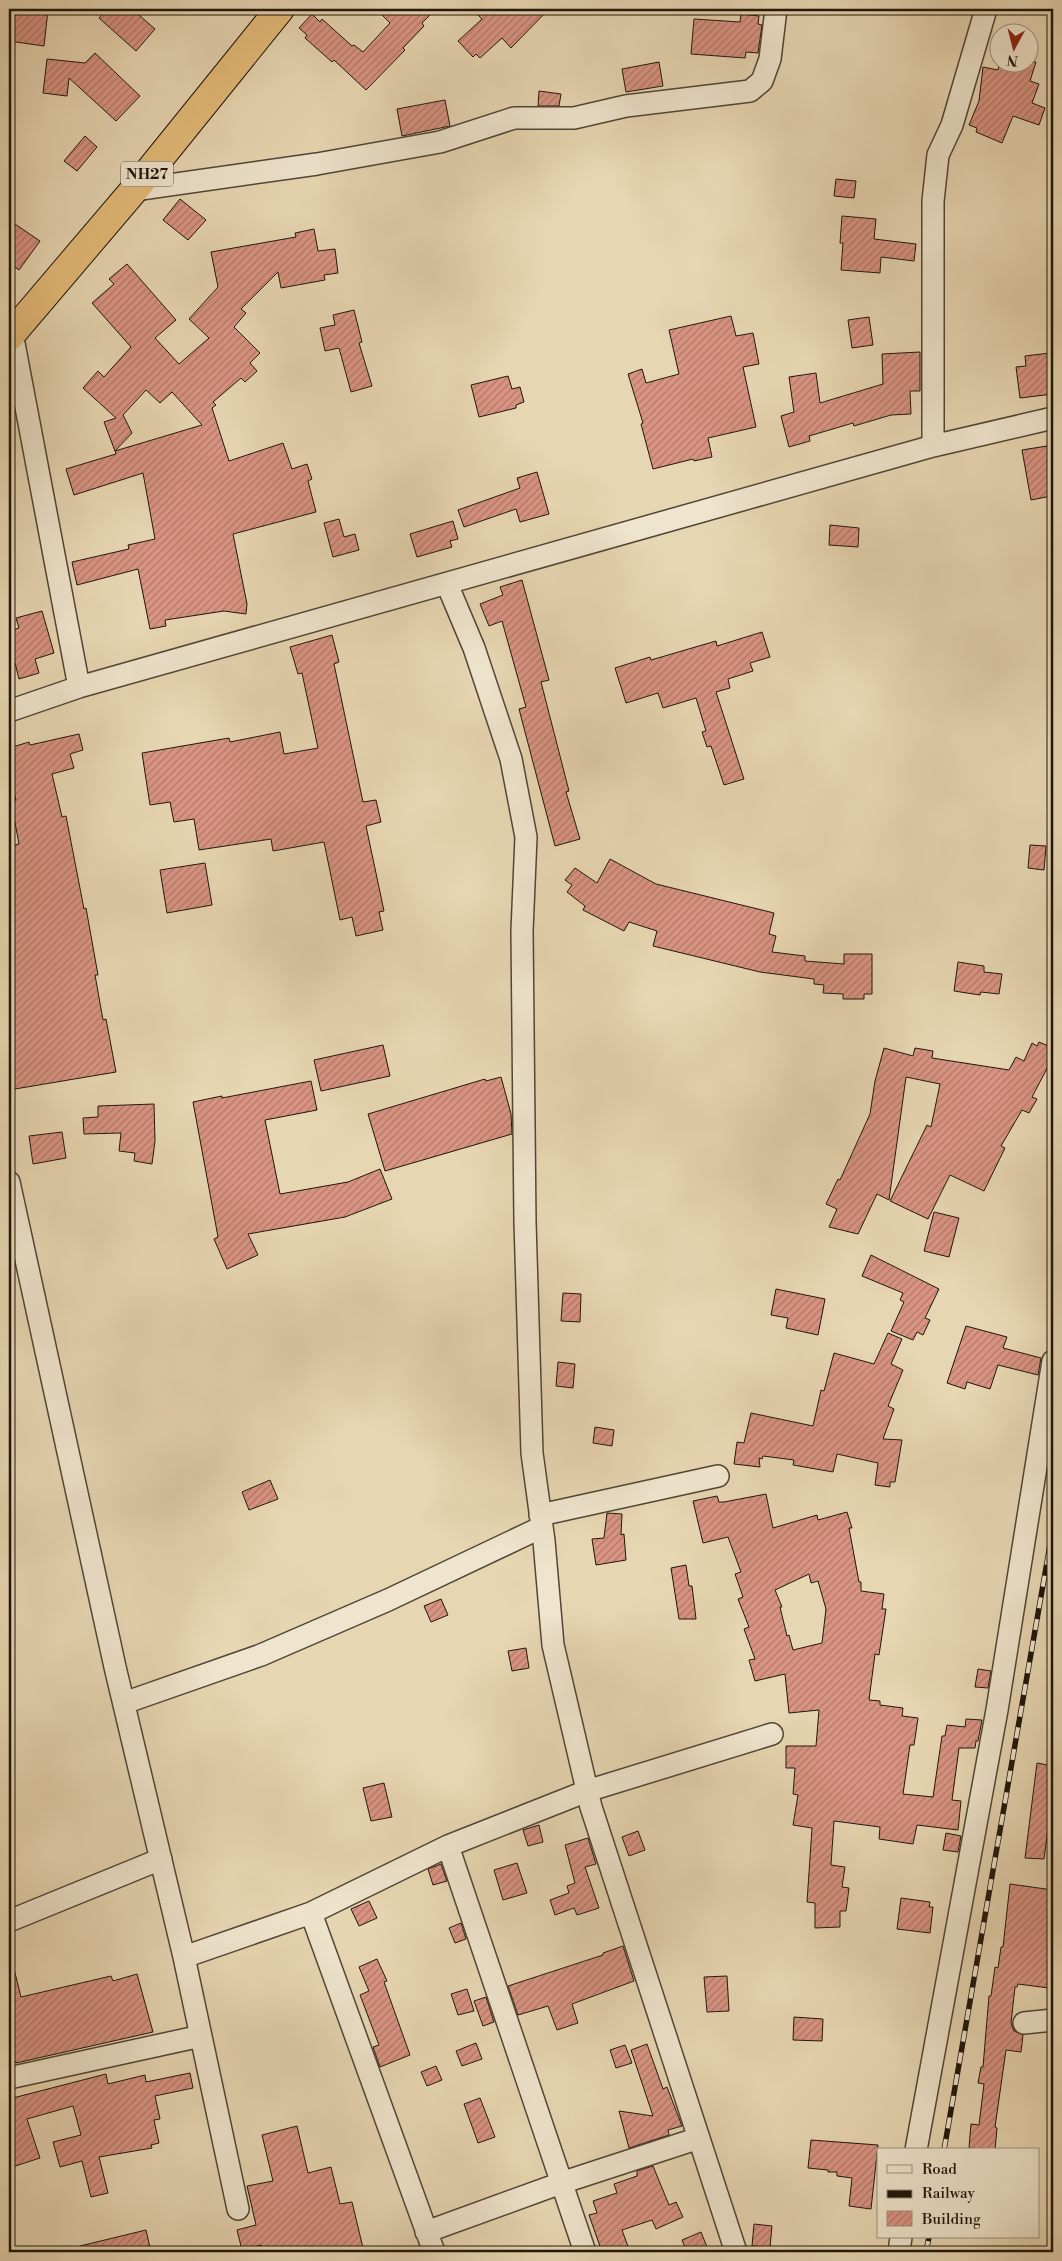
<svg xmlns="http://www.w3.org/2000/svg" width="1062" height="2261" font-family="'Libre Bodoni',serif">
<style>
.building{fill:url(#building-hatch);stroke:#1e160d;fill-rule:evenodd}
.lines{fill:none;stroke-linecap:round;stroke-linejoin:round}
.minor-casing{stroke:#504636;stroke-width:24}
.trunk-casing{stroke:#1e160d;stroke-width:30}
.minor{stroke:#efe4cd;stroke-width:21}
.trunk{stroke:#e4bb79;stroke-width:28}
.rail-casing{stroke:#1e160d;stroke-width:5.5}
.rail{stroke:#efe4cd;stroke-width:4;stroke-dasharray:11;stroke-linecap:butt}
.labels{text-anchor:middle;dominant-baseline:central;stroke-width:4;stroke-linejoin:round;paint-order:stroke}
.shield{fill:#efe4cd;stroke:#5d5447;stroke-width:1}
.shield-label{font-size:15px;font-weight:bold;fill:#1e160d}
</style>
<defs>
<pattern id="building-hatch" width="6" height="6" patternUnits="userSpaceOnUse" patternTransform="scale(1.25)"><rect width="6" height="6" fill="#da9483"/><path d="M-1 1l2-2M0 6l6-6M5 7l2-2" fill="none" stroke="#b0786a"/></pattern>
</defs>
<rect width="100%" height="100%" fill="#e7d6b2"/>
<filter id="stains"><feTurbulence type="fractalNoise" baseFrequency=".004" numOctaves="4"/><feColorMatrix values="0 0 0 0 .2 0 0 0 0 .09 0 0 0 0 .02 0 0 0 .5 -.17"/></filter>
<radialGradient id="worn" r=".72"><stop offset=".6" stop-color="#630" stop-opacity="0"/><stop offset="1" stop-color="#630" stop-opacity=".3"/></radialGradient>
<path class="building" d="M9 9 48 10 44 46 9 41Z
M107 9H132L155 29 136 51 99 18Z
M376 9H436L422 23 424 26 403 48 405 50 366 90 334 60 332 62 305 38 307 35 299 28 312 14 320 22 322 19 352 46 354 45 363 52 390 23Z
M472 9H549L511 48 502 38 480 58 476 54 473 57 458 41 482 19Z
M741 14 759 16 758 24 762 25 758 53 746 52 745 58 691 54 694 19 740 22Z
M95 53 140 96 116 121 69 78 67 96 43 93 47 59 85 63Z
M659 62 663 86 626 92 622 69Z
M1000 62H1036L1030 81 1039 84 1032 103 1045 108 1039 125 1013 116 1002 143 976 132 977 128 969 125 979 101 983 67 998 70Z
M539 91 561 94 559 106H538Z
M445 100 450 126 402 136 397 109Z
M85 136 97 147 77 171 64 161Z
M836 179 856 181 854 198 834 196Z
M180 199 206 220 188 240 163 220Z
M842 216 876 219 874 239 916 244 914 261 881 257 880 273 841 270 843 243H840Z
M9 220 40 241 19 270 9 263Z
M314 229 318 251 335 249 338 273 324 275 325 280 281 288 278 272 241 309 246 313 234 327 260 353 250 363 257 371 245 382 241 378 213 402 216 405 212 408 229 461 283 443 292 469 307 464 312 479 308 481 316 512 233 534 247 604 246 614 224 611 165 620 166 626 150 629 138 569 77 585 72 562 129 549 128 545 155 539 143 473 74 495 66 469 116 454 115 451 202 425 172 392 160 403 146 390 123 415 132 433 115 451 104 422 116 418 83 388 98 371 104 377 131 347 92 303 114 284 109 279 127 264 176 320 155 338 179 364 209 338 189 319 218 287 211 252 296 237 295 233Z
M354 310 362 342 359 343 372 386 351 392 339 348 325 351 320 328 335 325 333 315Z
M731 316 736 336 753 333 759 364 743 367 756 427 708 438 712 457 694 461 693 459 653 469 641 424 643 423 628 374 642 369 646 383 679 374 669 330Z
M869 317 873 345 852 348 848 320Z
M920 352V391H910L911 414 891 415 854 426 853 423 809 436 810 441 789 447 781 416 794 412 789 377 816 373 820 403 883 384 882 354Z
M1050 353 1053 394 1020 398 1016 367 1026 366 1025 356Z
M508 376 512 389 520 387 524 402 516 405V408L479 417 471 385Z
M1053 445V478L1048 479 1051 496 1031 500 1022 450Z
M537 472 549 514 520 522 516 509 464 527 458 510 520 488 517 478Z
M339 519 344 537 355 534 359 550 333 557 324 523Z
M453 521 458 539 450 541 452 547 417 557 410 534Z
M830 525 859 528 858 547 829 545Z
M522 580 549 680 541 682 569 791 566 792 580 839 555 846 519 709 526 707 502 621 489 626 480 604 503 595 500 587Z
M42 611 54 653 35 659 39 673 19 679 15 663 9 665V631L19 628 16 618Z
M762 632 770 657 750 663 753 671 728 679 730 688 716 692 744 779 724 785 711 746 707 747 702 732 706 731 696 698 663 708 658 693 626 703 615 668 650 657 651 660 716 641 717 646Z
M332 635 339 662 334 664 363 802 376 800 381 822 366 826 384 911 379 912 383 930 356 936 352 917 340 920 324 842 273 851 271 839 199 850 194 819 174 822 170 802 150 805 142 753 229 738 230 742 280 732 284 754 318 748 302 673 298 674 290 647Z
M79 734 83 750 70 754 74 768 52 774 62 817 66 816 84 909 86 908 98 975H95L103 1020 106 1019 116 1072 9 1090V846L19 844 11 801 16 800 9 775V748L29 742 30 745Z
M1030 845 1046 846 1044 870 1028 868Z
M610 859 656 884 774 913 769 934 776 936 772 952 805 956V961L844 964V954H872V994H864V999H843V994L823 993 824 985 814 984V979L760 972 653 946 657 931 629 922 624 931 583 910 585 906 567 892 572 885 565 880 575 868 597 883Z
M205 863 212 905 167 913 160 870Z
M958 962 984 966V972L1002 974 999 994 981 992 980 995 954 991Z
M1039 1042 1053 1048V1057L1032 1097 1037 1099 1029 1113 1022 1110 1001 1146 1005 1148 984 1191 950 1175 928 1219 890 1201 927 1125 931 1127 940 1084 906 1077 889 1200 877 1194 858 1234 829 1227 837 1209 826 1204 838 1179 840 1180 870 1114 875 1081 884 1048 913 1056 915 1048 933 1051 932 1058 1009 1070 1016 1057 1024 1061 1032 1043 1037 1046Z
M383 1045 390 1076 321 1091 314 1060Z
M501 1077 511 1114 512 1134 385 1171 368 1114 485 1079 486 1081Z
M311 1081 317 1110 265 1120 280 1194 348 1182 380 1169 392 1199 345 1217 248 1234 258 1255 227 1269 214 1239 218 1237 193 1102 222 1096V1098Z
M154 1104 155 1141 152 1164 134 1161 135 1153 119 1151 121 1133 84 1134 83 1118 98 1117V1106Z
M62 1132 66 1158 33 1164 29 1136Z
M934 1212 959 1218 949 1257 924 1251Z
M871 1255 939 1289 925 1318 930 1320 923 1335 917 1332 913 1340 891 1331 904 1302 900 1300 903 1293 862 1276Z
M776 1289 825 1299 818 1335 786 1328 788 1318 771 1315Z
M563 1293 581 1294 580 1322 561 1321Z
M966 1326 1007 1337 1003 1348 1041 1358 1038 1375 998 1365 990 1389 967 1382 965 1389 947 1383Z
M888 1333 902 1339 891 1364 903 1370 888 1406 894 1409 883 1439 902 1440 895 1482H890V1487L875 1485 878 1463 837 1454 833 1472 793 1465 794 1460 763 1456 762 1459 759 1458 760 1467 734 1464 737 1442 744 1443 751 1413 813 1426 821 1390 824 1391 834 1353 874 1364Z
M558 1362 575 1364 573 1388 556 1386Z
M595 1427 614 1430 612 1446 593 1443Z
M270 1480 278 1499 249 1510 242 1492Z
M766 1494 773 1528 817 1515 818 1520 847 1512 852 1528H849L859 1582H861V1591L884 1594 882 1609H886L879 1655 875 1654 869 1700 880 1701V1705L903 1708 902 1716 918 1718 914 1745H910L903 1794 933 1797 942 1736H945L947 1725 965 1727 966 1719 982 1720 978 1741H976L975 1748H959L952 1800 961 1801 958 1830 917 1825 913 1844 879 1839 880 1827 834 1821 831 1865 845 1867 842 1887 849 1888 846 1911H840V1927L815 1928V1903L807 1902 812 1828 793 1825 798 1795 793 1794 795 1768H786V1746H816L819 1710 789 1713 785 1674 755 1681 749 1660 755 1659 744 1629 749 1627 738 1599 743 1597 735 1574 741 1572 728 1537 703 1543 693 1501 717 1496 719 1502H724ZM809 1574 811 1583 818 1581 826 1609 822 1643 793 1650 789 1635 787 1636 780 1607H782L775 1590Z
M607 1513 622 1514 621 1535 624 1534 626 1560 596 1565 592 1539 604 1538Z
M686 1565 689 1586H692L696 1619H679L671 1568Z
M441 1599 448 1615 431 1622 424 1606Z
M526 1648 529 1668 512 1671 508 1651Z
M978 1669 991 1671 988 1688 975 1687Z
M1037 1763 1053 1766 1052 1798 1044 1859 1025 1858Z
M384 1783 392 1817 371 1821 363 1788Z
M539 1825 543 1842 528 1846 523 1830Z
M638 1831 645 1850 629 1856 622 1837Z
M946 1833 961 1836 958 1852 943 1850Z
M588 1838 596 1864 585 1867 599 1908 577 1915 574 1908 555 1915 550 1900 569 1893 567 1886 575 1883 565 1845Z
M517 1863 527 1893 503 1900 494 1870Z
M441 1864 447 1881 433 1885 428 1869Z
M1010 1884 1053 1890V1957L1049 1988 1018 1984 1017 1987H1015L1011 2023 1014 2031 1023 2035 1021 2052 1006 2050 995 2127 997 2128 995 2150 969 2148 971 2124 979 2125 984 2084 978 2083 981 2067H983L989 1996H991L995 1967 998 1968 1001 1947H1003Z
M901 1898 930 1902 929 1907H933L930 1933 897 1929Z
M369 1901 377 1918 359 1926 351 1909Z
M461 1923 466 1939 455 1943 449 1928Z
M623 1946 634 1981 572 2004 578 2023 557 2030 548 2006 518 2015 508 1986 603 1955V1953Z
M377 1959 387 1981 384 1982 410 2055 380 2067 373 2047 379 2045 360 1995 369 1991 359 1967Z
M9 1969H14L21 1997 111 1976 113 1981 137 1974 153 2032 16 2063 15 2061 9 2063Z
M727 1976 729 2011 707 2012 704 1977Z
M467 1989 474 2011 458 2015 451 1994Z
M486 1997 494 2022 483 2026 474 2001Z
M794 2017 823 2019 822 2041 793 2040Z
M476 2043 482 2059 462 2066 456 2051Z
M647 2044 663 2089 667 2087 682 2126 668 2130 669 2135 629 2148 619 2111 653 2116 631 2050Z
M625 2045 632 2063 616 2068 610 2050Z
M436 2066 442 2080 427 2086 421 2072Z
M190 2073 193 2088 155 2096 160 2119 154 2120 159 2143 151 2145 152 2148 99 2157 108 2193 91 2197 82 2161 60 2167 53 2142 81 2135 73 2106 27 2119 40 2158 9 2168V2099L106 2074 108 2084 145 2075 146 2082Z
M480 2098 495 2137 478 2143 464 2104Z
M297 2126 308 2173 331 2167 340 2204 352 2202 364 2252H262L261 2245 242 2250 237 2230 256 2225 247 2186 273 2181 262 2135Z
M811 2140 878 2145 871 2209 849 2206 852 2178 837 2176V2172H828V2170L808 2168Z
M653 2166 669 2205 676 2202 683 2217 656 2229 652 2220 622 2230 630 2252H602L589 2215 597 2213 593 2201 617 2193 614 2184 637 2176V2171Z
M754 2224 772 2226 770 2247 752 2246Z
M146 2230 151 2252H81L80 2246Z
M701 2232 709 2252H687L682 2240Z"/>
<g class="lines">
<g class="minor-casing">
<path id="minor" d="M134 190 317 164 440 142 514 118H574L626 106 750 91 762 81 770 59 776 9
M12 333 79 687
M933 446V201L938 155 952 125 986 9
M447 584 474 648 511 759 526 837 522 931 525 1222 532 1453 544 1541 553 1645 591 1807 736 2252
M9 711 79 687 933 446 1053 418
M9 1182 115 1667 184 1957 238 2209
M540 1515 718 1476
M124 1703 261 1655 388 1600 542 1527
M448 1846 585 2252
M311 1913 434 2252
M9 1921 161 1859
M184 1957 311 1913 448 1846 587 1791 772 1734
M1024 2023 1053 2020
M9 2078 201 2036
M916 2150 997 1710 1053 1361
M426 2232 561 2183 699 2138
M899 2252 901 2237"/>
</g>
<g class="trunk-casing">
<path id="trunk" d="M9 337 134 190 280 9"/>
</g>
<use href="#minor" class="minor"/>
<use href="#trunk" class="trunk"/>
<g class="rail-casing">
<path id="rail" d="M944 2150 1053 1528
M926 2252 929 2237"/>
</g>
<use href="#rail" class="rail"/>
</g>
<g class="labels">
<rect class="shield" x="121" y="161.5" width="52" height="25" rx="4"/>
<g class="shield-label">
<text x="147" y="174">NH27</text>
</g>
</g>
<rect width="1062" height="2261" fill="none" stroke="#e7d6b2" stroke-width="30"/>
<rect x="10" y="10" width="1042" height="2241" fill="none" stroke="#1e160d" stroke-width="2.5"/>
<rect x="15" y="15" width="1032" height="2231" fill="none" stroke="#1e160d"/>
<rect x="877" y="2148" width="162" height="90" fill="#efe4cd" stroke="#9b9280"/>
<rect x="887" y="2165" width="25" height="8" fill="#efe4cd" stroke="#9b9280"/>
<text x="922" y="2174" font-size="15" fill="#1e160d">Road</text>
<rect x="887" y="2190" width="25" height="8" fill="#1e160d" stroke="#9b9280"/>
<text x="922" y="2198" font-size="15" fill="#1e160d">Railway</text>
<rect x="887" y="2211" width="25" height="15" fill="url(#building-hatch)" stroke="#9b9280"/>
<text x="922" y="2224" font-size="15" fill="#1e160d">Building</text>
<g transform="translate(1014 48) rotate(187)"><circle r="24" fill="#efe4cd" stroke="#9b9280"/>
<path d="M0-4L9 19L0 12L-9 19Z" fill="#8f2418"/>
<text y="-8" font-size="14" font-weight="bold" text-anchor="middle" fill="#1e160d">N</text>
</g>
<rect width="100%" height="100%" filter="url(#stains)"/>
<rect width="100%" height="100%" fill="url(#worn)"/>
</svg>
